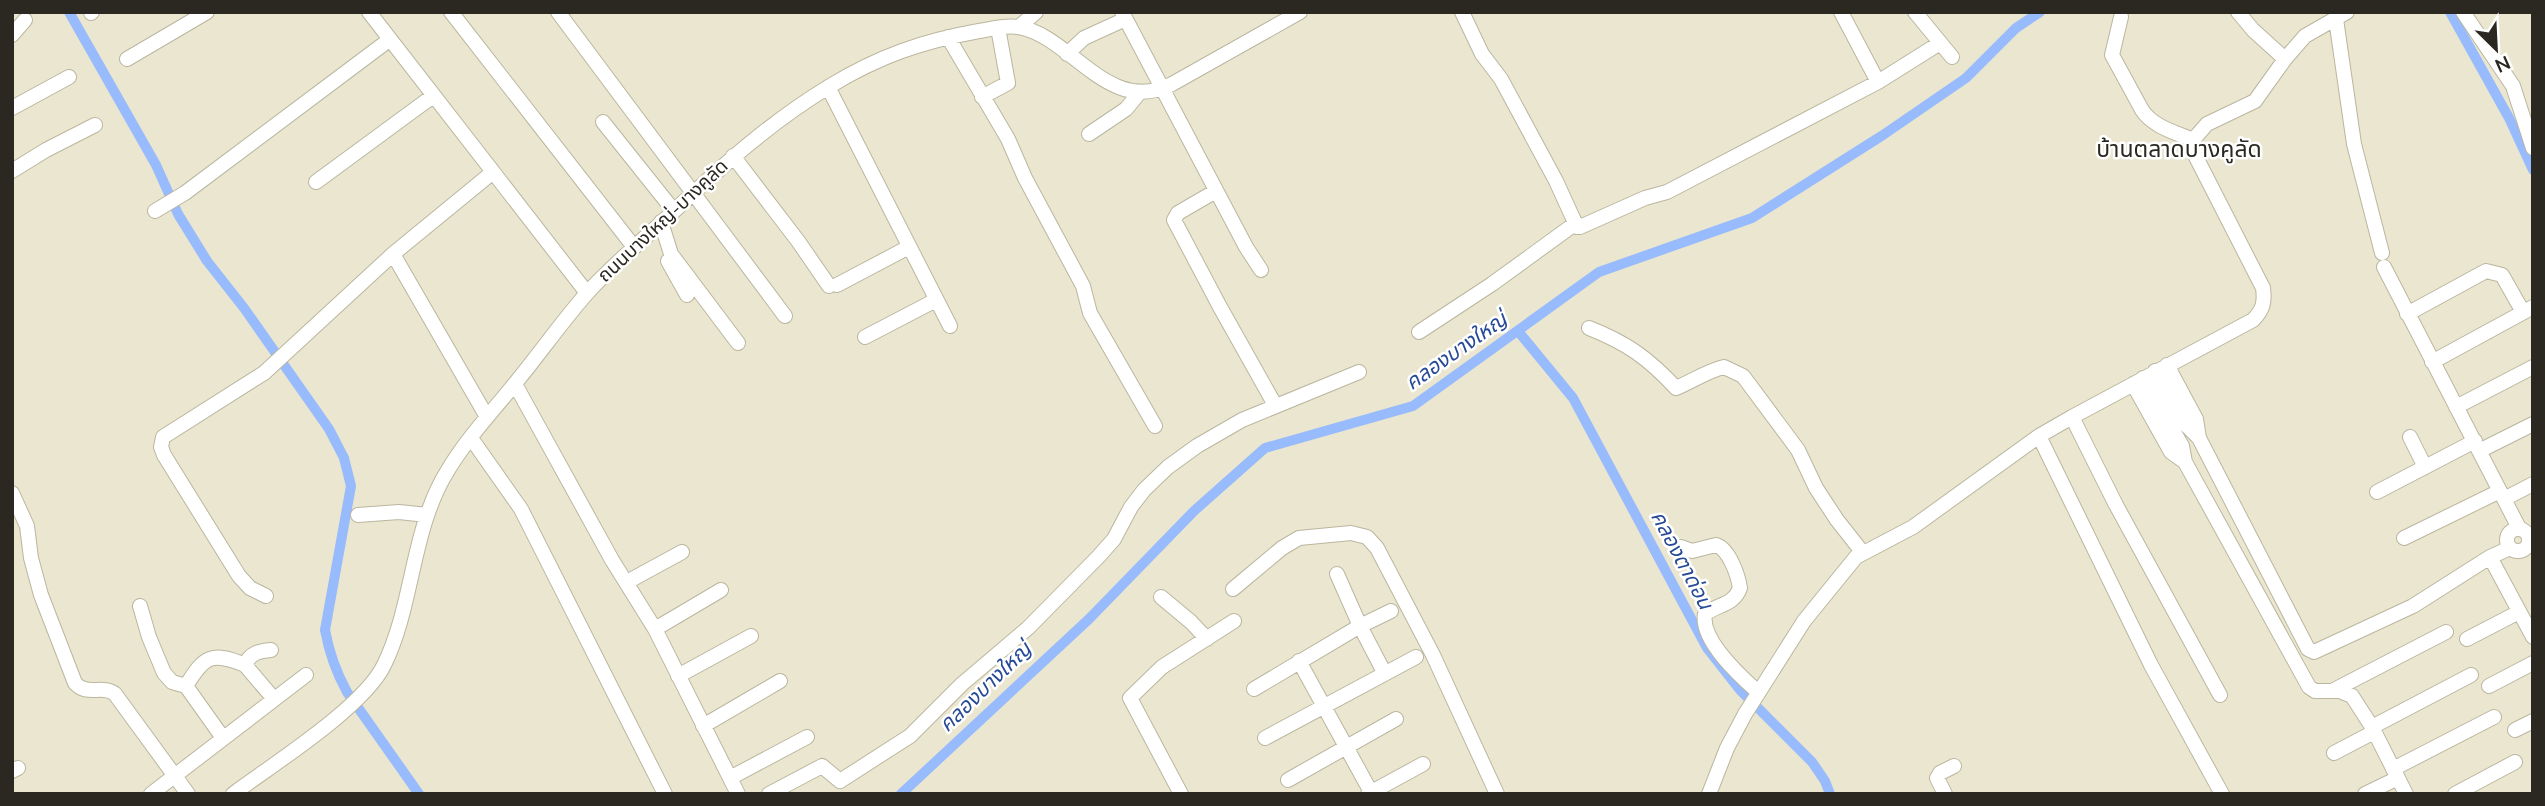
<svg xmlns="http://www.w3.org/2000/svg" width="2545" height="806" font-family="'Nunito Sans','Noto Sans Thai',sans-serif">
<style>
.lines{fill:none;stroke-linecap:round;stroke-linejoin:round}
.canal{stroke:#98bbfd;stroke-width:10}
.minor-casing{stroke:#bab69f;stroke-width:16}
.minor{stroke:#fff;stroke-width:14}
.labels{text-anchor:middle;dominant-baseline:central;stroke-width:5;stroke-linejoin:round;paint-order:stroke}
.street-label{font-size:19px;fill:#2a2820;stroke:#fff}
.water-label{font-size:21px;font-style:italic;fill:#264a97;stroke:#fff}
.quarter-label{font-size:23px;fill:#2a2820;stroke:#fff}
</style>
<rect width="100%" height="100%" fill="#ebe6cf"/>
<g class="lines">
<path class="canal" d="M69 12 156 165 178 214 207 261 244 308 329 429 344 458 351 486 325 630C329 652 336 672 347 692L419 794
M2450 12 2509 118 2533 170
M1518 331 1573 398 1707 648 1740 690 1812 762 1825 781 1830 794
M901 794 1089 619 1194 511 1265 448 1413 406 1599 272 1752 218 1883 135 1966 78 2016 28 2040 12"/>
<g class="minor-casing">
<path id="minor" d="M369 12 587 293
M451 12 634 247
M558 12 785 316
M1122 12 1246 247 1261 270
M1462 12 1482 54 1501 79 1556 181 1577 227H1580L1645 198 1667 192 1878 82
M1841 12 1878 82 1940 43
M1915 12 1952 57
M2238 12 2253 30 2285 59
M2463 12 2513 86 2533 148
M91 13 92 12
M2121 17 2112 55 2142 110C2153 127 2175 132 2193 140
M2336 19 2354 144 2382 253
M1019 27 1036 12
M12 35 25 20
M948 37 1008 139 1025 178 1083 286 1090 313 1155 426
M1067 54 1084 38 1119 22
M127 59 207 12
M828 87 950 326
M982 97 1008 83 998 28
M12 108 69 77
M603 122 674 211
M1089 134 1126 109 1140 92
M733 156 798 241 829 286
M12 171 46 150 95 125
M316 182 433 96
M1216 191 1178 213 1174 220 1220 307 1275 405
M155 211 185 193 389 40
M661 222 671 254 738 343
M393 254 487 417
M668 261 687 295
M2384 267 2519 528
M837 285 909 247
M2407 314 2486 271 2502 275 2523 312
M1589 328C1627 343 1648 358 1676 388 1693 381 1707 371 1724 367L1743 376 1798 450 1816 488 1837 520 1863 553
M1419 332 1492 284 1576 223
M865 337 936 300
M2432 362 2533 307
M2155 371 2186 425 2199 438 2196 419 2167 365
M515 384 612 560 655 629 738 794
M2133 384 2171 452 2185 462 2182 446 2143 378
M2456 407 2533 367
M2072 417 2116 505 2220 695
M2039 436 2151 665 2222 794
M2410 437 2425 467
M471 438 521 509 665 794
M2199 438 2308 649 2314 652 2413 606 2490 557 2510 548
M2479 451 2533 424
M2185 462 2309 687 2315 691H2340L2352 696 2372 727 2406 794
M2377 492 2475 441
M12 493 27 526 31 558 41 595 75 683C87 697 103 684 115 694L188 794
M2504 499 2533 484
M358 515 399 512 427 515
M2507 540a11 11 0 1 1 22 0a11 11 0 1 1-22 0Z
M2404 538 2500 491
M1681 547 1692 551 1716 545C1729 549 1738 575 1740 588 1734 605 1718 604 1705 614 1700 640 1740 676 1758 692
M2490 557 2533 637
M1337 574 1360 626 1385 674
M627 582 682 552
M1233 589 1282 548 1299 538 1351 533 1367 537 1377 548 1433 655 1497 794
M266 596 250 588 239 576 164 455 161 447 163 437 264 373 393 254 493 172
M1161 597 1191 622 1207 639
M140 606 149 637 164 673 172 682 186 686 223 738
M655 629 721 590
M2467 639 2519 612
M271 650C259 651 250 653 245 665L274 699
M1299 661 1372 794
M678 676 751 636
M186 686C204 656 212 651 245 665
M2489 686 2533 663
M1254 689 1360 626 1391 611
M2332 691 2446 632
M703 726 780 681
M2372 727 2471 675
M2515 730 2533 721
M1265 738 1416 657
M2334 753 2374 732
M2393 769 2494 717
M12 771 18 768
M730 778 807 737
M1288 780 1396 719
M151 794 306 675
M233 794C272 765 364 707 384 665 414 604 411 529 448 470 467 438 494 410 517 381 541 352 563 320 588 292 610 268 636 246 660 224 716 172 764 126 830 86 879 56 923 41 979 31 991 29 1006 25 1018 27 1071 35 1108 117 1172 84L1300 12
M769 794 822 766 840 781 910 736 962 684 1028 628 1099 556 1114 539 1131 507 1144 490 1168 467 1197 446 1242 420 1359 372
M1181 794 1130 698 1162 667 1234 621
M1368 794 1423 764
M1709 794 1727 748 1745 714 1804 621 1856 557 1913 527 2039 436 2072 417 2253 320C2263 310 2265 302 2263 288L2196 157 2193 140 2207 124 2255 101 2285 59 2305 36 2347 12
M1945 794 1937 778 1940 773 1954 766
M2365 794 2398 778
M2455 794 2515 762"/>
</g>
<use href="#minor" class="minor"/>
</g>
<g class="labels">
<g class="street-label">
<text transform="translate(663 221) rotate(-43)">ถนนบางใหญ่-บางคูลัด</text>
</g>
<g class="water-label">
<text transform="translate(1456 351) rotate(-35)">คลองบางใหญ่</text>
<text transform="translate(1682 560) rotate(62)">คลองตาด่อน</text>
<text transform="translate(985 687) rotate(-44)">คลองบางใหญ่</text>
</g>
<g class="quarter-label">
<text x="2179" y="149">บ้านตลาดบางคูลัด</text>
</g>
</g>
<rect width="2545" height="806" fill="none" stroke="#2a2820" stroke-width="28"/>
<g transform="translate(2496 49) rotate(156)" stroke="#ffffff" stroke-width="5" paint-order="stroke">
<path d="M0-5L12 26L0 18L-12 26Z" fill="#2a2820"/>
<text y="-10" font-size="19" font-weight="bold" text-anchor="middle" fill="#2a2820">N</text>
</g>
</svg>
